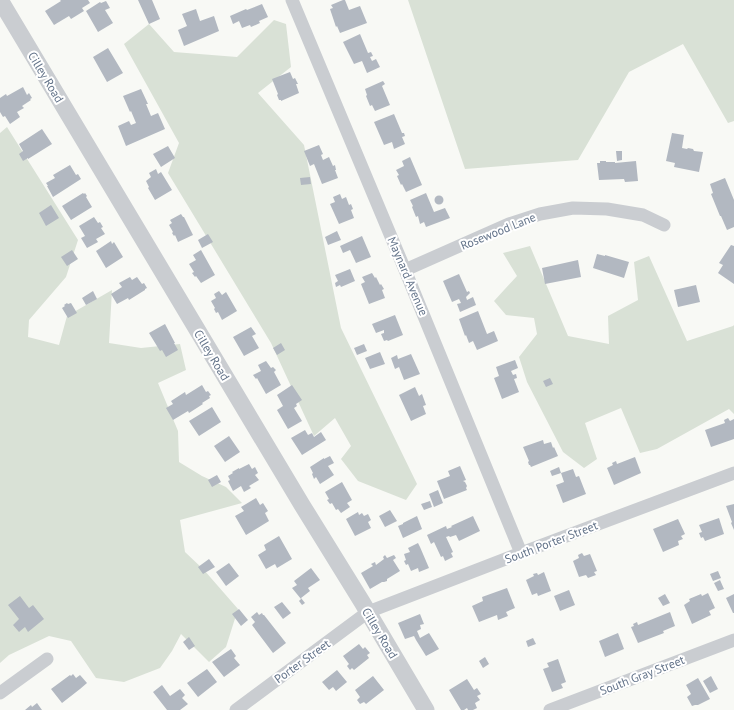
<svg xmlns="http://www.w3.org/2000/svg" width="734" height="710" font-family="'PT Sans',sans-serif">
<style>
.green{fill:#d9e1d6}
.building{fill:#b2b8c1}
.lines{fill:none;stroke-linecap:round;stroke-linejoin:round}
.minor{stroke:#cacdd1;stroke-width:13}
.tertiary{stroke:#cacdd1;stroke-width:17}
.labels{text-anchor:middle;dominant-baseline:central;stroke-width:4;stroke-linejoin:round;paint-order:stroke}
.street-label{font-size:12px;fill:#64748a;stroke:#fff}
</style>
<rect width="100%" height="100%" fill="#f8f9f5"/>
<path class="green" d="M408 0H734V121L728 123 683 44 629 72 578 160 465 169Z
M274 20 286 24 291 67 258 93 304 145 341 328 417 484 406 500 358 481 341 459 351 446 335 418 314 436 271 343 168 173 179 143 124 44 149 24 174 52 237 57Z
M7 127 78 240 66 277 29 320 28 337 59 345 67 316 112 290 109 343 141 348 180 344 186 370 158 383 178 431 179 462 202 476 226 487 242 503 180 520 185 552 204 570 238 609 226 647 209 662 181 634 172 651 160 668 124 682 96 678 71 641 49 636 9 655 0 663V133Z
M530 246 568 336 609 344 608 316 638 300 634 262 649 256 687 341 733 326 734 325V414L729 409 657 449 640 453 621 408 585 423 597 459 584 468 563 452 527 382 519 357 537 334 534 318 506 315 494 301 517 276 503 253Z"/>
<path class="building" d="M60 0H88L90 3 82 8 84 11 71 19 69 16 54 25 45 11 61 1Z
M138 0H152L160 19 149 24Z
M343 0H345L349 10 360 6 367 23 340 33 337 26 336 27 330 9 333 8 331 5Z
M106 1 110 8 105 10 113 23 98 32 86 11 100 2 101 3Z
M262 4 268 17 259 21 260 23 251 27 250 25 242 28 239 21 233 24 230 16 246 9 247 10Z
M196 9 200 21 214 16 219 31 184 46 178 30 187 26 182 14Z
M360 34 368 53 371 52 373 56 370 57 372 61 376 59 380 67 367 73 362 61 354 64 343 42Z
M108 48 123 73 107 82 93 57Z
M290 72 293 79 295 78 298 84H296L299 93 281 101V100H279L277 95 278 94 272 79Z
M383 81 385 84 382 86 390 105 375 111 372 105 370 106 366 96 367 95 365 89Z
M23 87 27 95 29 93 32 98 30 99 31 100 22 106 24 108 17 112 20 117 10 124 5 116 3 117 0 112V98L6 94 7 96Z
M141 89 148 104H146L151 116 158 113 165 129 126 146 118 126 129 121 131 125 136 123 131 111 130 112 123 96Z
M394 114 402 133H404L405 136 402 137 405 144 394 149 392 142 384 145 374 122Z
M42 129 52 144 28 159V158L23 161 19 154 23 151 19 144Z
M672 133 684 135 682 148 687 149 688 148 693 149 694 151 703 152 699 172 674 167 675 163 666 161Z
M319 145 323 154 321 155 323 160 329 157 333 166 335 165 336 170H335L338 178 322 184 314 164 310 166 304 151Z
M168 146 175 158 161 167 153 154Z
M616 151H622V160L617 161Z
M410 157 422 185 406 192 402 184 401 185 397 176 399 175 396 170 404 166 402 161Z
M600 161H606V162H615V163L636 161 638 181 625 182 624 179 599 180 597 163H600Z
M70 165 76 175 78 174 81 179 53 197 47 186H48L46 183 55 178 53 175Z
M156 169 158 174 161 172 172 190 155 200 148 188 149 187 146 181 151 177 149 173Z
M310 177 311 184 301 185 300 178Z
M725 178 734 200V227L727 230 721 216H720L711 194 713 193 710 184Z
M83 193 84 194 85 193 87 196 86 197 92 207 71 220 62 206Z
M426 193 434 212 445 208 450 218 426 227 424 222 420 224 418 216 416 217 412 207 413 206 410 200Z
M340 194 342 199 346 197 349 205 351 204 353 209 351 210 354 218 339 224 330 204 335 202 333 197Z
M434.5 200a4.5 4.5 0 1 1 9 0a4.5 4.5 0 1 1-9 0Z
M51 205 59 218 46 226 39 213Z
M181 214 183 217H184L193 235 178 242 175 235 174 236 172 233 173 232 169 225 172 223 170 220Z
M94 217 98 223 100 222 103 227 101 228 105 234 96 239 98 242 87 248 81 238 85 236 79 226Z
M337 231 341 240 328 245 325 237Z
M208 234 213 242 202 248 198 240Z
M362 236 371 257 356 263 350 250 343 253 340 246Z
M111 241 112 244 114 242 123 257 106 268 96 251Z
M731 245 734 246V284L718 273 723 265 719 263Z
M72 250 78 259 67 266 61 257Z
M201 250 215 275 201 283 196 276 195 277 192 273 194 272 189 264 196 260 193 255Z
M597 254 605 256V255L629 262 624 278 593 268Z
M578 260 581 277 545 284 542 268Z
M350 269 355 281 341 287 340 285 336 287 335 283 338 281 335 275Z
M372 273 375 278 376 277 380 285 381 284 384 289 382 290 385 298 369 304 361 284 365 282 362 277Z
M459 274 467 292 469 291 470 293 466 297 467 300 473 297 476 305 460 312 457 304 461 303 459 299 452 302 443 281Z
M130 277 132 280 137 277 142 284 144 283 147 288 145 289V290L129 300 128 298 117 304 111 294 122 287 119 283Z
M696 285 700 302 678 307 674 290Z
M93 291 97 299 86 305 82 298Z
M219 291 222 295 226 292 237 311 222 320 218 312 216 313 214 309 215 308 211 301 216 298 214 294Z
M67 303 68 304 71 303 77 313 68 318 62 308 65 306 64 305Z
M478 311 487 334 494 331 498 341 477 350 473 341 469 343 466 335 465 336 459 319Z
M395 315 403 335 388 341 387 340 384 341 381 334 384 333V330L376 333 372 324Z
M165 324 175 343H174L178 350 166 357 162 350 160 351 149 333Z
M251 327 256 334 252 336 259 348 244 356 233 337Z
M281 343 285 350 277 355 273 348Z
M364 344 367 351 357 355 354 348Z
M380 352 385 364 370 369 365 358Z
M411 354 420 374 404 380 399 367 395 369 391 358 397 355 398 359Z
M515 360 518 368 511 371 513 375 516 374 517 378 514 379 519 392 502 399 494 378 499 376 496 367Z
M266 361 271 368 273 367 276 370 274 372 281 385 266 394 257 378 256 379 253 375 261 371 258 365Z
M550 378 553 384 546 387 543 381Z
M202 385 206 392 208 391 211 395 209 396 210 398 202 403 203 404 189 413 188 411 173 420 166 408 173 404 171 401 185 392 186 395Z
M292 385 302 400 296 404 297 406 294 408 302 421 288 429 277 410 283 406 277 395Z
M415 387 419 396 422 394 426 405 423 406 426 414 411 421 399 395Z
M212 407 221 422 199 436 189 421Z
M728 418 730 421 734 419V439L711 447 705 430 725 423 724 420Z
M305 430 308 435 312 433 314 437 321 432 326 440 302 455 291 438Z
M229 436 240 452 225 462 214 446Z
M543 440 544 444 551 442 553 448 554 447 558 456 531 467 530 465H529L528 462 529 461 523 447Z
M330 456 334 463 328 466 334 475 320 484 316 477 314 479 312 474 313 473 310 467 324 458V459Z
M635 457 641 473 614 485 607 468 613 465 612 463 616 461 617 464Z
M249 464 252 469 255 467 258 473 255 475 259 480 249 486 251 488 244 492 241 486 233 491 228 481 230 480 228 476 233 473 232 472 239 468V469Z
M460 466 466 480 463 481 465 482 467 486 466 488 467 490 444 499 437 481 450 476 448 471Z
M559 467 561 473 552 476 550 471Z
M573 469 576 477 579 476 586 494 563 503 556 485 564 482 561 473Z
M217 475 221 482 212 487 208 480Z
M342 482 352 500 347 503 350 507 341 513 338 509 336 510 332 503 330 504 327 500 329 499 325 492Z
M438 490 443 503 434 507 429 494Z
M256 498 260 505 263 503 268 511 265 513 269 521 246 535 235 516 244 511 241 507Z
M430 501 432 507 424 510 421 504Z
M734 504V530L731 523 732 522 726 506Z
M390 510 397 521 385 527 379 516Z
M358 512 359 515 362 513 364 516 368 514 371 520 368 522 371 528 355 536 346 519Z
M417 516 422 529 403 538 398 526 403 524V523Z
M473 516 480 531 459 541 456 535 450 537 449 536 446 537 453 552 451 553 453 557 445 561 443 556 441 557 434 542 431 544 427 535 446 526 447 529 452 527 451 526Z
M719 518 724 534 705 541 703 537 701 538 699 533 702 532 699 525Z
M678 519 685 534 681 536 683 539 678 541 679 545 663 552 653 529Z
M279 536 292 559 277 568 275 564 266 569 258 555 266 550 264 545Z
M418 543 420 547 429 568 419 572 418 568 411 571 408 564 406 565 404 561 406 560 404 554 410 552 408 548Z
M582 553 584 556 590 554 597 571 594 572 596 575 588 578 586 575 579 577 573 561 579 558 578 555Z
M385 555 387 558 394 555 396 558 393 560 400 571 387 579V581L384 582H382L370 589 361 573 373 566 371 564 375 562 376 565 384 559 383 557Z
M209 559 215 567 203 574 198 567Z
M229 563 239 576 226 586 216 572Z
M311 568 320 580 308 588 310 591 301 598 305 603 302 605 299 601 301 599 292 588 297 585 294 581Z
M718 571 721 578 713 581 710 574Z
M544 572 551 591 538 596 537 593 532 595 526 580 534 576 533 574 537 573 538 575Z
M720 580 724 589 718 591 714 583Z
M507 588 515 608 506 612 508 616 498 620 497 615 479 622 472 606 483 601 482 597Z
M569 590 575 605 560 611 554 596Z
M708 593 715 608 709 611 711 615 692 624 684 605 690 601 689 599 701 594 702 596Z
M665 594 670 603 663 606 658 598Z
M734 594V613H733L726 598Z
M20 596 29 608 33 605 44 619 28 632 25 627 19 632 13 625 19 619 8 605Z
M282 602 291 613 283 619 274 607Z
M239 609 248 620 241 626 232 614Z
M257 612 259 615 262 613 263 615H264L286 643 273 653 252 625 255 622 251 617Z
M670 612 675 626 663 631 664 633 638 643 631 627 634 626 633 624 637 622 638 625Z
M420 614 424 624 420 625 421 629 417 631 420 638 429 633 439 649 426 656 416 640 414 636 405 639 398 623Z
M618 633 624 649 605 657 599 641Z
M189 637 195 646 189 650 183 642Z
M533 638 536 644 528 647 526 641Z
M359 644 363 649 365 647 370 653 367 655 369 658 354 670 352 668 350 670 347 666 349 664 343 656Z
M231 649 236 656 234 658 240 665 224 677 212 662Z
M485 657 489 664 483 668 479 661Z
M558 659 566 682 561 684 563 688 552 692 543 669 549 667 547 663Z
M207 669 217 682 198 697 187 683Z
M337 670 347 682 336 691 333 687 329 690 322 682Z
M73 674 76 678 80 675 87 683 80 689 62 703 51 689 70 675 71 676Z
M373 676 384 690 366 704 364 702 360 704 357 700 360 697 355 690Z
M711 676 718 689 710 693 703 681Z
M698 678 710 699 698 705H695L692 706 687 697 691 694 686 685Z
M467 679 474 690 477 688 481 694 477 696 480 700 475 703 477 708 473 710H468L467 708 464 710H461L449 690Z
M162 685 170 696 180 689 185 695 182 698 188 704 180 710H167L153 692Z
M37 703 42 710H25L31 705 32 707Z"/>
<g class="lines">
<path class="minor" d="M292 0 405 270 521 553
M405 270 509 224 540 214 573 208 607 209 643 215 664 225
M0 693 47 659
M236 710 368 612 521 553 734 473
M550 710 734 640"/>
<path class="tertiary" d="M0 0 302 505 362 602 426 710"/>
</g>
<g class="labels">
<g class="street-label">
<text transform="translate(46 77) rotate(59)">Cilley Road</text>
<text transform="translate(498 231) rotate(-22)">Rosewood Lane</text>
<text transform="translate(408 276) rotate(67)">Maynard Avenue</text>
<text transform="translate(212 355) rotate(59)">Cilley Road</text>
<text transform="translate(551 542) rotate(-21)">South Porter Street</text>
<text transform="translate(380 633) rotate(59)">Cilley Road</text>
<text transform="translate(302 661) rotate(-36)">Porter Street</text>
<text transform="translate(642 675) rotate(-21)">South Gray Street</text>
</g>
</g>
</svg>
